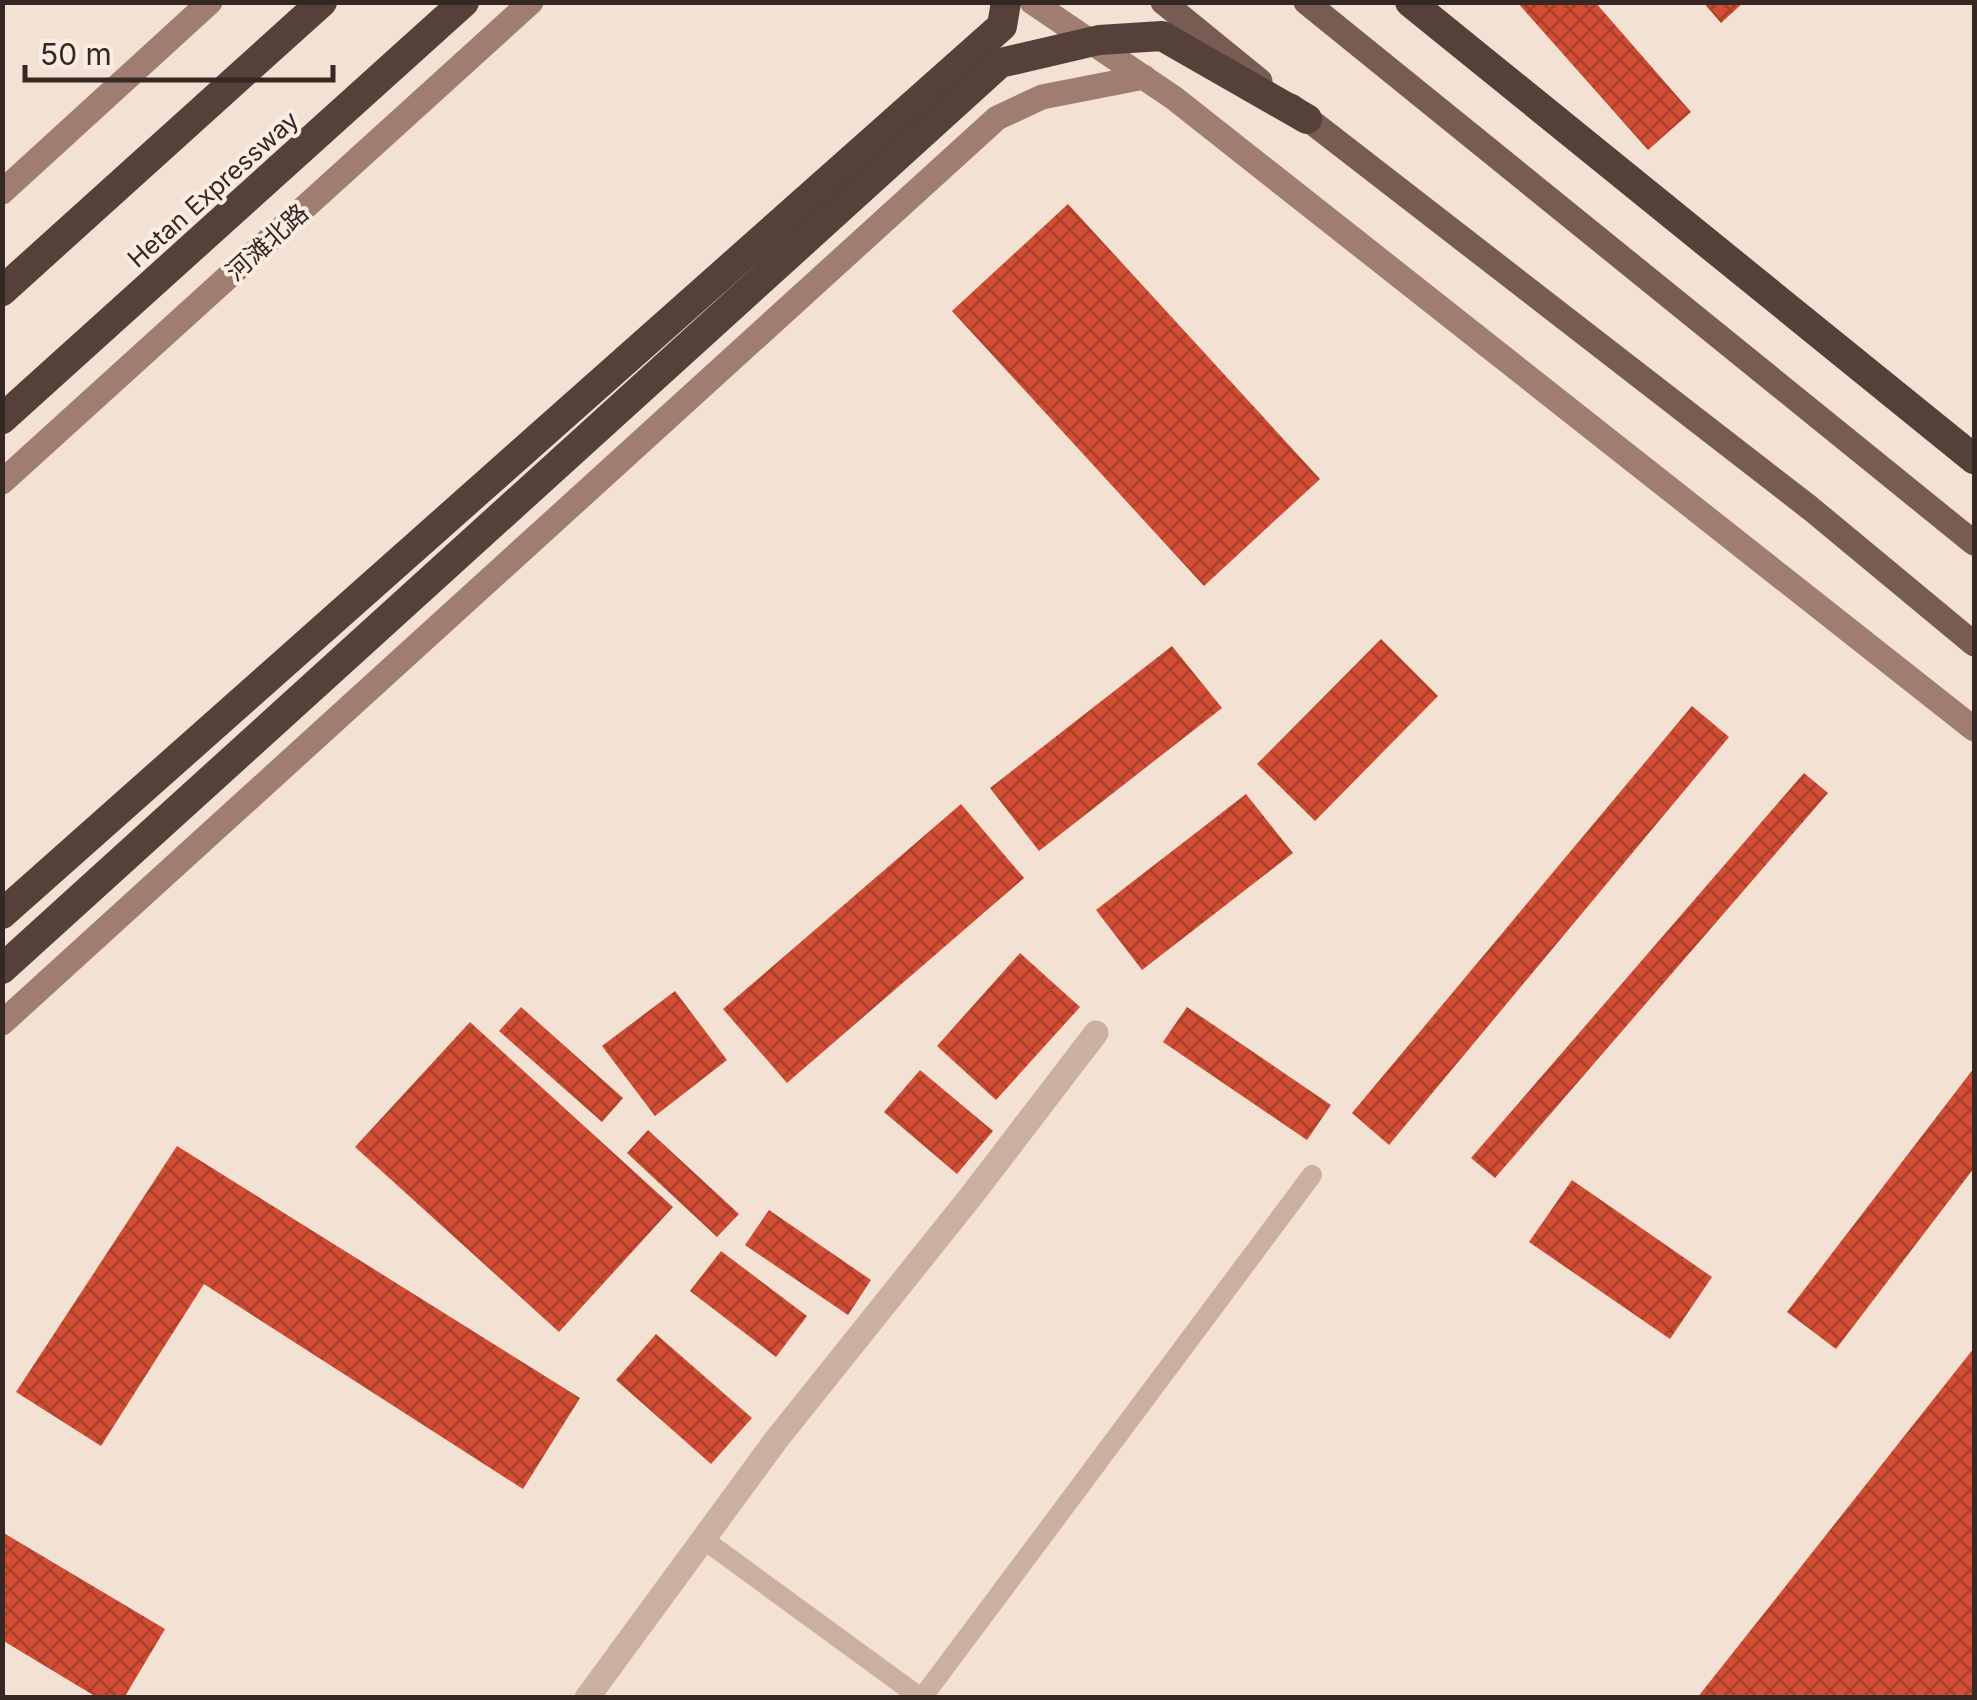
<svg xmlns="http://www.w3.org/2000/svg" width="1977" height="1700" font-family="Inter,'Noto Sans SC',sans-serif">
<style>
.building{fill:url(#building-cross-hatch)}
.lines{fill:none;stroke-linecap:round;stroke-linejoin:round}
.lane{stroke:#cbb09f;stroke-width:20}
.street{stroke:#cbb09f;stroke-width:25}
.secondary{stroke:#9f7e71;stroke-width:25}
.primary{stroke:#785c53;stroke-width:25}
.highway{stroke:#56403a;stroke-width:30}
.highway-bridge{stroke:#56403a;stroke-width:30}
.labels{text-anchor:middle;dominant-baseline:central;stroke-width:8;stroke-linejoin:round;paint-order:stroke}
.street-label{font-size:25px;fill:#342724;stroke:#faece0}
</style>
<defs>
<pattern id="building-cross-hatch" width="8" height="8" patternUnits="userSpaceOnUse" patternTransform="scale(2.5)"><rect width="8" height="8" fill="#d14d33"/><path d="M0 0l8 8M0 8l8-8" fill="none" stroke="#aa402b"/></pattern>
</defs>
<rect width="100%" height="100%" fill="#f3e2d4"/>
<path class="building" d="M1517 2H1595L1691 112 1648 150Z
M1703 2H1744L1721 23Z
M1068 204 1320 479 1204 586 952 311Z
M1381 639 1438 696 1315 821 1257 764Z
M1172 646 1222 708 1039 851 990 788Z
M1692 706 1729 737 1389 1145 1352 1113Z
M1804 773 1828 793 1495 1178 1471 1158Z
M1246 794 1293 853 1142 970 1096 910Z
M961 804 1024 878 787 1083 723 1009Z
M1020 953 1080 1007 996 1100 937 1046Z
M675 991 727 1060 655 1116 602 1046Z
M521 1007 623 1098 602 1122 499 1031Z
M1187 1007 1331 1105 1307 1140 1163 1042Z
M470 1022 673 1207 559 1332 355 1147Z
M1974 1068V1168L1836 1349 1787 1312Z
M920 1070 993 1131 957 1174 884 1112Z
M648 1130 739 1214 717 1237 627 1153Z
M177 1146 580 1398 523 1489 204 1284 101 1446 16 1392Z
M1572 1180 1712 1277 1670 1339 1529 1242Z
M769 1210 871 1280 848 1315 745 1245Z
M721 1251 807 1316 776 1357 690 1291Z
M656 1334 752 1418 711 1464 616 1380Z
M1974 1348V1698H1697Z
M2 1532 165 1629 124 1698H98L2 1640Z"/>
<g class="lines">
<path class="lane" d="M703 1539 921 1698
M922 1698 1312 1175"/>
<path class="street" d="M587 1698 776 1440 972 1195 1096 1033"/>
<path class="secondary" d="M1032 2 1174 98 1974 729
M2 192 210 2
M2 482 531 2
M2 1023 997 118 1042 97 1144 77"/>
<path class="primary" d="M1163 2 1260 81
M1306 2 1974 543
M1291 106 1810 508 1974 644"/>
<path class="highway" d="M1410 2 1974 459
M2 291 322 2
M2 419 464 2
M2 914 1002 26 1006 2"/>
<path class="highway-bridge" d="M2 969 1000 63 1099 40 1162 36 1307 119"/>
</g>
<g class="labels">
<g class="street-label">
<text transform="translate(213 189) rotate(-42)">Hetan Expressway</text>
<text transform="translate(267 242) rotate(-42)">河滩北路</text>
</g>
</g>
<rect width="1977" height="1700" fill="none" stroke="#342724" stroke-width="10"/>
<path d="M25 65v15h308v-15" fill="none" stroke="#342724" stroke-width="5"/>
<text x="40" y="65" font-size="30" fill="#342724" stroke="#faece0" stroke-width="8" paint-order="stroke">50 m</text>
</svg>
